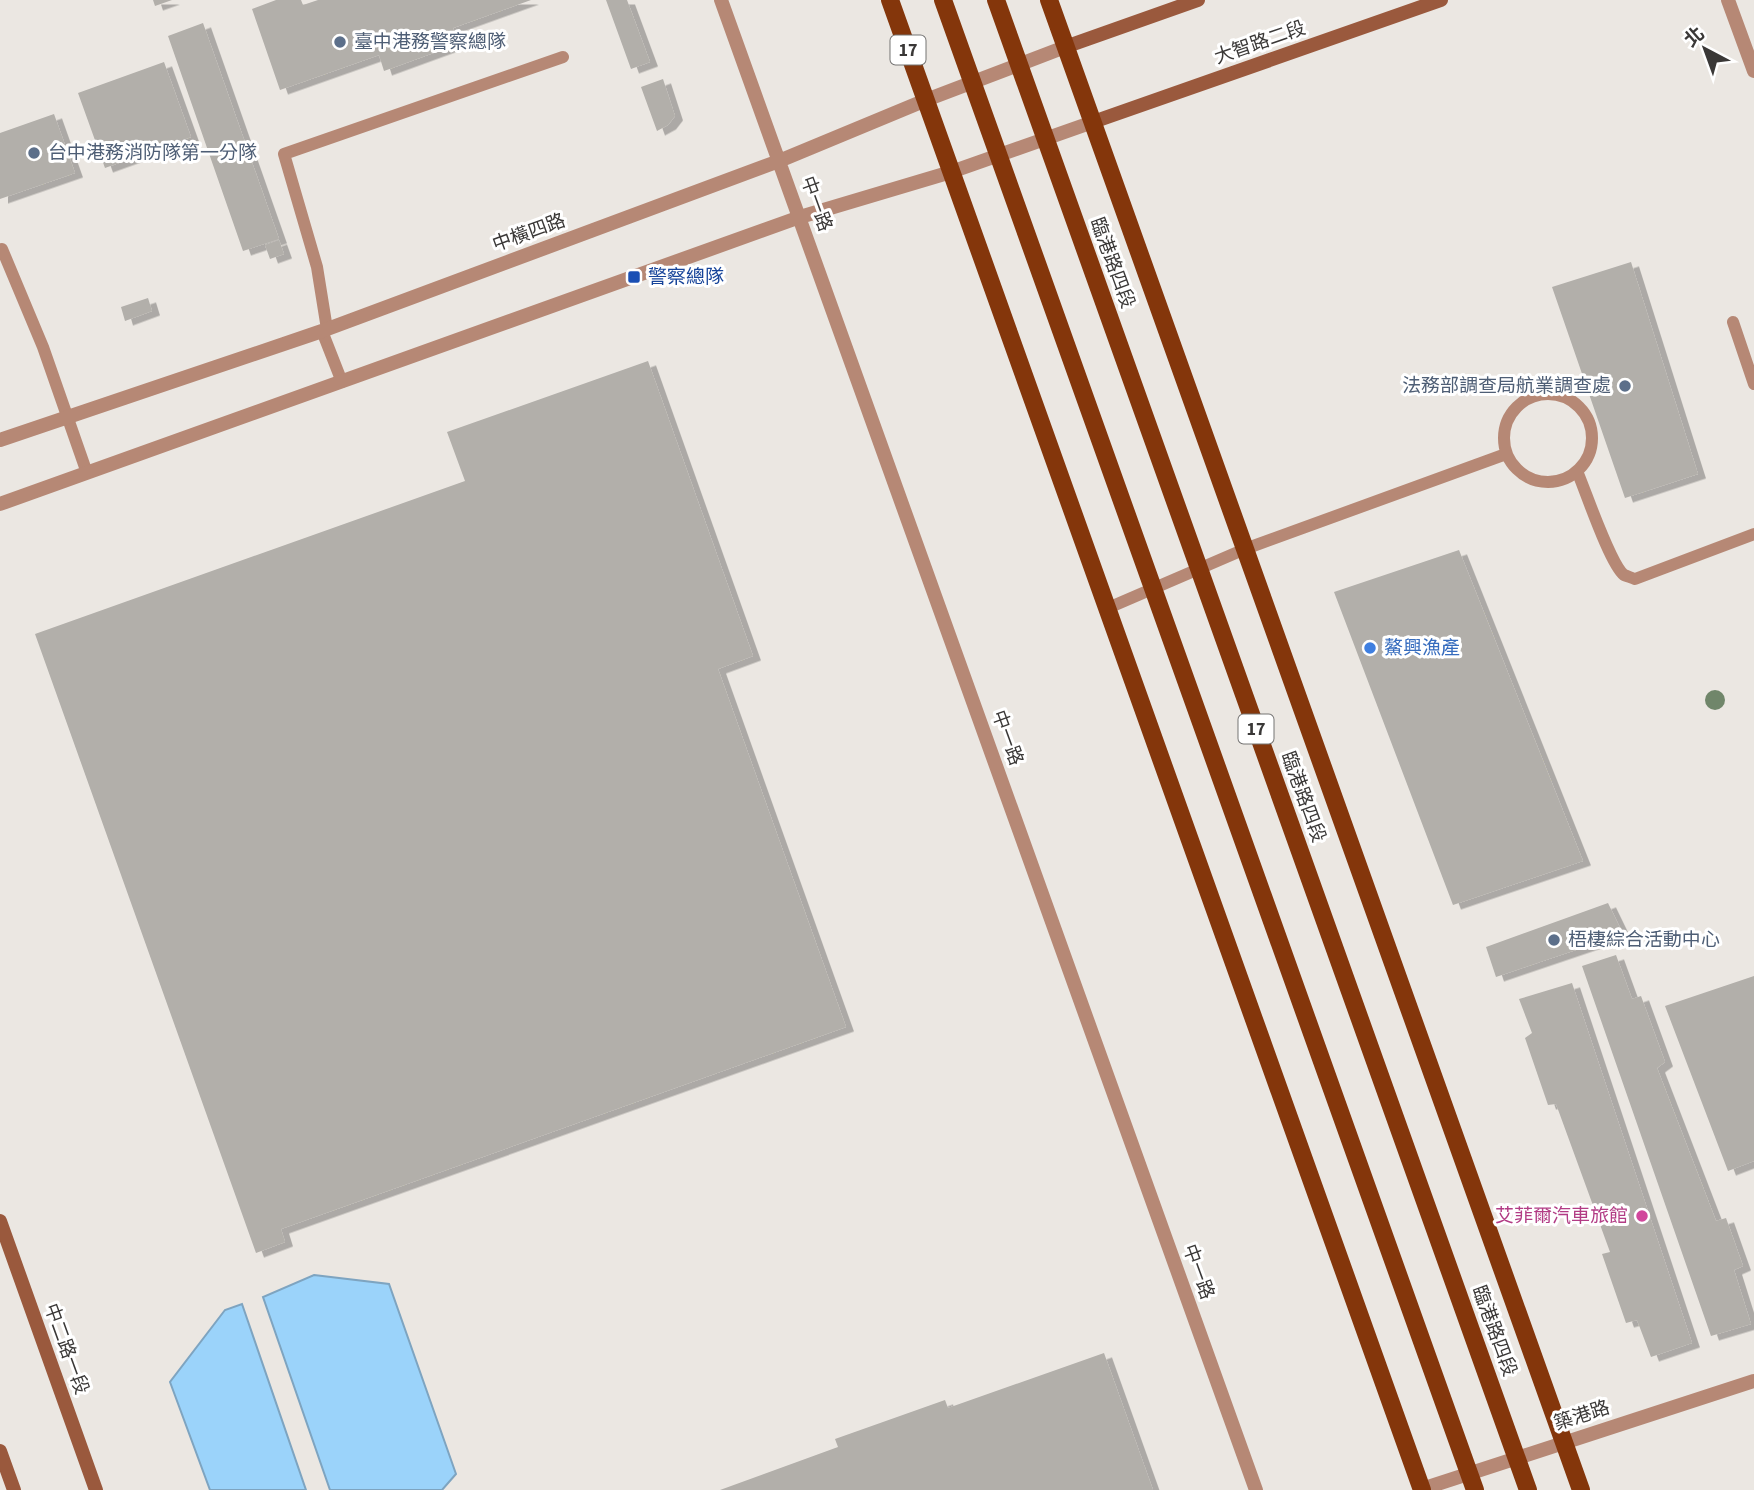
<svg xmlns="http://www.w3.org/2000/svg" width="1754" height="1490" font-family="'Source Sans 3','Noto Sans TC',sans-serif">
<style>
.water{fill:#9bd3fa;stroke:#7ea4c0;stroke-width:2}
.building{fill:#b2afaa;filter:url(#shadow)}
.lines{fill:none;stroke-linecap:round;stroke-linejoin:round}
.lane{stroke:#b68875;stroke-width:12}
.street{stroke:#b68875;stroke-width:14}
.secondary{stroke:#9a593d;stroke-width:14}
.primary{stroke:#84360b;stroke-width:18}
.tree{fill:#70866a}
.service-dot{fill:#5c6f8a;stroke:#fff;stroke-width:2.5}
.transit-dot{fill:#1a4fb4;stroke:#fff;stroke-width:2.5}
.shop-dot{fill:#3f7fe0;stroke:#fff;stroke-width:2.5}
.hotel-dot{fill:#d1479c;stroke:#fff;stroke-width:2.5}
.labels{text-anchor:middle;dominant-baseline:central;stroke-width:6;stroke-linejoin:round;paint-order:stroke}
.shield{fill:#fff;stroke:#757473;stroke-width:2}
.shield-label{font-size:18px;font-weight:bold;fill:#3a3837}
.service-label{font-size:19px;fill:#4e5e75;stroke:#fff;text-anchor:start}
.street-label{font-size:19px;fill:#3a3837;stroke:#fff}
.transit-label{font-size:19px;fill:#164399;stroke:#fff;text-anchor:start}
.shop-label{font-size:19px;fill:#366cbe;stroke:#fff;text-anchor:start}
.hotel-label{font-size:19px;fill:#b23c85;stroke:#fff;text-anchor:end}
</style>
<defs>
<filter id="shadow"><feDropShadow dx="8" dy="4.5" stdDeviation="0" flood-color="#0004"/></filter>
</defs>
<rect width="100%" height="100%" fill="#ebe7e2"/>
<path class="water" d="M314 1275 389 1284 456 1474 442 1490H330L263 1297Z
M242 1304 306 1490H210L170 1382 225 1310Z"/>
<path class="building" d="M153 0H172L155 6Z
M276 0H301L303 5 318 0H531L453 28 458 44 384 71 379 55 280 90 252 9Z
M606 0H627L650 62 631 69Z
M203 23 279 239 243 251 168 36Z
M164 62 191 137 105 168 78 93Z
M663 79 675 116 668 125 657 131 641 87Z
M54 114 75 173 0 199V133Z
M279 240 284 254 270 259 265 245Z
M1631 262 1698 474 1625 498 1552 287Z
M148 298 152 311 125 321 121 307Z
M648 361 753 656 718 669 846 1027 281 1229 285 1242 256 1253 35 634 465 481 447 432Z
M1459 550 1583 861 1453 905 1334 592Z
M1608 903 1623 934 1496 977 1486 947Z
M1616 955 1632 999 1641 996 1665 1062 1657 1068 1716 1221 1726 1218 1743 1266 1734 1270 1751 1324 1711 1336 1582 966Z
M1754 976V1161L1728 1171 1665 1006Z
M1572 983 1692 1343 1651 1357 1637 1320 1626 1323 1602 1254 1610 1252 1556 1104 1548 1105 1525 1038 1532 1033 1519 999Z
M1104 1353 1153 1490H720L838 1447 835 1439 945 1400 948 1408Z"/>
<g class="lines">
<path class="lane" d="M2 249 43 347 87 473
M1733 322 1754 384
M327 329 317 267 284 154 563 57
M322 331 342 382
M1504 438a44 44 0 1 1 88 0a44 44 0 1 1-88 0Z
M1577 471C1586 492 1610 564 1624 575 1627 576 1632 578 1635 579L1754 534
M1108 608 1245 549 1506 454"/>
<path class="street" d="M721 0 1256 1490
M1728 0 1754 71
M0 440 322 331 779 161 926 100 1065 47
M0 504 800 217 951 172 1093 122
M1422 1489 1754 1381"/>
<path class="secondary" d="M1065 47 1198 0
M1093 122 1441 0
M0 1221 96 1490
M0 1451 14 1490"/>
<path class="primary" d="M890 0 1422 1490
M943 0 1475 1490
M996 0 1528 1490
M1049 0 1581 1490"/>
</g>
<circle class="tree" cx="1715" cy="700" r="10"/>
<g class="service-dot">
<circle cx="340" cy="42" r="7"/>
<circle cx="34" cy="153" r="7"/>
<circle cx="1625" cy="386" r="7"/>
<circle cx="1554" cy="940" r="7"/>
</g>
<rect class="transit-dot" x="627" y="270" width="14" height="14" rx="3.5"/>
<circle class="shop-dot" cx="1370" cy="648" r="7"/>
<circle class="hotel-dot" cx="1642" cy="1216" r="7"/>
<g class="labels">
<g class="shield">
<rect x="890.5" y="35.5" width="35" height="29" rx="5"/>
<rect x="1238.5" y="714.5" width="35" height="29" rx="5"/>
</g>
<g class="shield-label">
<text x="908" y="50">17</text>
<text x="1256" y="729">17</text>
</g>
<g class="service-label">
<text x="354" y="42">臺中港務警察總隊</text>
<text x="48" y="153">台中港務消防隊第一分隊</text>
<text x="1611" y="386" text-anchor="end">法務部調查局航業調查處</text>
<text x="1568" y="940">梧棲綜合活動中心</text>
</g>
<g class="street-label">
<text transform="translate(1260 43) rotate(-19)">大智路二段</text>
<text transform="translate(816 204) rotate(70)">中一路</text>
<text transform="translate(529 233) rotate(-20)">中橫四路</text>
<text transform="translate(1112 263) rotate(70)">臨港路四段</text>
<text transform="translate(1007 738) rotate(70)">中一路</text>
<text transform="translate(1303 797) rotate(70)">臨港路四段</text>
<text transform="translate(1198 1272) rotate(70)">中一路</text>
<text transform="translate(1494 1331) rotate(70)">臨港路四段</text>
<text transform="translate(66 1349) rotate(70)">中二路一段</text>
<text transform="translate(1582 1416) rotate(-18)">築港路</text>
</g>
<g class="transit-label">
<text x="648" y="277">警察總隊</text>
</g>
<g class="shop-label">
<text x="1384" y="648">鰲興漁產</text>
</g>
<g class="hotel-label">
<text x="1628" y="1216">艾菲爾汽車旅館</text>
</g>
</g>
<g transform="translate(1705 49) rotate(319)" stroke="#ffffff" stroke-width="5" paint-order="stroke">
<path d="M0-5L12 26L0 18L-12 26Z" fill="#3a3837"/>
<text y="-10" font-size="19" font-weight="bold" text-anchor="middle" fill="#3a3837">北</text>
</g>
</svg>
